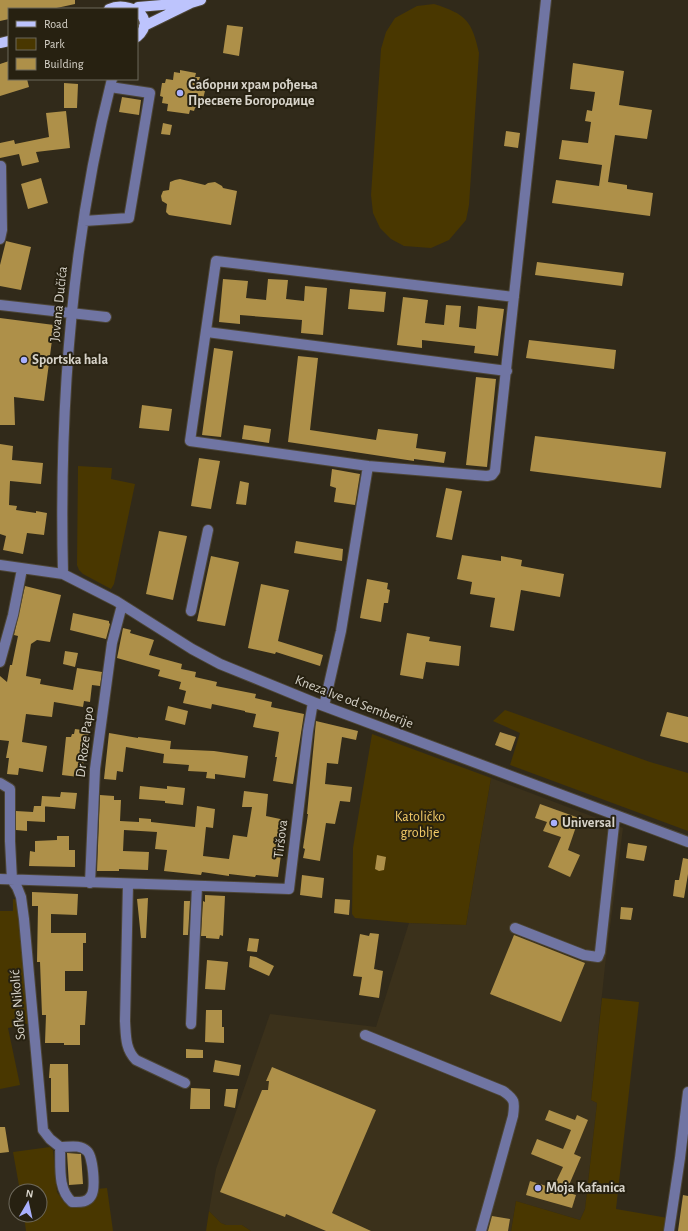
<svg xmlns="http://www.w3.org/2000/svg" width="688" height="1231" font-family="'Alegreya Sans',sans-serif">
<style>
.built{fill:#3b311b}
.green{fill:#493700}
.building{fill:#ae9049}
.lines{fill:none;stroke-linecap:round;stroke-linejoin:round}
.minor-casing{stroke:#4c4536;stroke-width:12}
.major-casing{stroke:#4c4536;stroke-width:12}
.minor{stroke:#7075a3;stroke-width:10}
.major{stroke:#bdc4fd;stroke-width:10}
.poi-dot{fill:#a9b0fc;stroke:#272111;stroke-width:1.5}
.labels{text-anchor:middle;dominant-baseline:central;stroke-width:4;stroke-linejoin:round;paint-order:stroke}
.poi-label{font-size:14px;font-weight:bold;fill:#d7d3c9;stroke:#272111;text-anchor:start}
.street-label{font-size:14px;fill:#d7d3c9;stroke:#272111}
.park-label{font-size:14px;fill:#f4cc68;stroke:#272111}
</style>
<rect width="100%" height="100%" fill="#312a1a"/>
<path class="built" d="M491 778 623 828 605 966 591 1100 597 1103 585 1209 580 1220 516 1201 511 1231H251L242 1225H226L221 1223 209 1211 216 1169 270 1014 376 1027 409 923 466 925Z"/>
<path class="green" d="M434 4C466 14 472 21 479 53L469 205 466 220 449 240 431 248 404 246 391 239 380 228 373 213 371 195 381 49 386 32 395 18 417 6Z
M78 466 112 468 111 479 135 484 114 584 111 589 83 574 79 570 77 565Z
M505 710 650 762 688 773V831L510 765 520 733 493 721Z
M372 734 491 778 466 925 409 923 355 918 352 914 353 848Z
M13 899 19 900 31 1023 8 1028 20 1085 0 1089V911H13Z
M602 998 639 1002 616 1209 668 1218 666 1231H511L516 1201 580 1220 585 1209 597 1103 591 1100Z
M50 1147 53 1150 57 1192 64 1202 73 1205 96 1189 107 1188 113 1231H26L24 1215H40V1191H20L13 1152Z
M209 1211 221 1223 226 1225H242L251 1231H206Z"/>
<path class="building" d="M0 0H75V4L52 9H9V19L0 21Z
M227 25 243 27 239 56 223 53Z
M9 61V79H27L29 87 0 96V64Z
M573 63 624 71 619 105 652 110 647 139 615 135 608 182 627 185V189L653 193 650 216 552 203 556 180 599 186 602 165 559 159 562 140 588 143 591 122 585 121 587 110 592 111 595 92 570 89Z
M180 70 196 73 195 77H200L199 80 205 91 203 99 195 108 194 111 190 110 189 114 167 111 168 104 162 103 163 97 160 96 162 83H165L166 79 173 80 174 72 180 73Z
M64 83 78 84 77 108H64Z
M122 97 141 100 139 115 119 112Z
M66 111 70 148 36 152 39 162 22 166 19 154 0 158V143L14 140 15 144 49 137 46 113Z
M163 123 172 125 170 135 161 134Z
M506 131 520 133 518 148 504 146Z
M41 178 48 203 28 209 21 184Z
M180 179 205 185 208 183 215 182 222 186 223 188 237 191 231 225 169 215 166 212 167 204 162 201 161 196 163 191 169 190 170 182 175 180Z
M6 241 31 247 21 290 0 286V265Z
M537 262 624 273 622 286 535 275Z
M223 279 248 281 246 298 266 300 268 279 288 280 286 299 304 301 305 286 327 288 323 335 301 333 302 320 240 315V324L219 322Z
M350 289 386 292 384 312 348 309Z
M403 297 428 300 425 323 444 325 446 305 461 306 459 327 476 329 478 306 504 309 498 356 474 353 475 346 422 340V348L397 345Z
M0 318 54 325 44 401 14 397 15 425H0Z
M529 340 616 350 614 369 526 358Z
M214 348 233 351 221 437 202 435Z
M298 356 318 358 310 430 376 440 378 429 418 434 416 448 446 452 444 463 414 459V461L288 442Z
M476 377 496 379 487 467 466 465Z
M142 405 172 409 169 431 139 428Z
M244 425 271 429 269 443 242 439Z
M535 436 666 452 661 488 530 471Z
M0 444 13 446 12 460 43 463 41 484 10 481 9 505 17 506 16 510 36 513V511L47 513 44 535 27 533 23 554 3 550 6 536 0 534Z
M199 458 220 461 211 509 191 506Z
M332 469 360 474 355 505 334 502 336 488 330 486Z
M240 481 249 483 246 505 236 504Z
M446 488 462 491 452 540 436 537Z
M159 531 187 536 173 600 146 594Z
M296 541 343 549 342 561 294 553Z
M462 555 501 561V556L522 560 521 566 564 574 560 597 521 590 514 631 490 627 495 598 470 594 472 582 457 579Z
M211 556 239 562 225 626 197 621Z
M367 579 388 583 387 589 390 590 388 603H384L381 622 360 618Z
M261 584 289 590 278 641 323 655 320 666 276 652 275 654 248 648Z
M25 586 61 595 50 642 37 640 31 644 26 676 41 679 40 684 73 690 77 668 102 672 100 686 92 685 90 702 84 701 83 707 54 702 52 717 26 714 22 742 47 746 43 772 19 768 18 775 7 774 9 758H6L9 741 0 740V676L7 682 10 665H12L18 636 14 635Z
M73 613 109 621V623L110 624 106 639 70 630Z
M123 628 131 630 130 633 154 640 149 655 182 664 181 669 196 672 195 677 217 682 216 686 256 694 255 698 272 702 271 707 304 714 293 784 273 781 277 757H275L279 732 253 727 256 714 245 712V711L212 704 211 709 183 703 186 691 179 689 181 682 158 676 160 670 117 658Z
M407 633 430 637 429 641 461 646 459 666 426 662 423 679 400 675Z
M65 651 78 653 75 667 63 664Z
M168 706 188 711 185 725 165 720Z
M667 712 688 717V743L660 736Z
M316 721 358 731 356 740 342 737 338 764 327 763 325 784 352 787 350 802 340 801 335 824 326 823 320 861 303 858 305 849 303 848 308 814H307Z
M75 729 89 731 87 747H85L83 765H81L79 777 62 775 66 737H71L72 734H74Z
M500 732 516 737 511 751 495 745Z
M109 733 138 738V737L171 741 170 749 214 751 248 756 245 778 215 774V779L206 778 207 772 188 771 189 765 163 763 164 754 126 747 123 772 117 771 116 780 104 779Z
M140 786 167 789V786L185 788 183 805 165 803V801L139 799Z
M244 791 268 794 266 816 285 820 279 847H282L278 877 256 875 255 877 229 874V876L202 872 201 875 164 871 167 850 155 849 157 832 124 830 123 851 149 852 148 870 119 869V871H97L100 795 114 796V800H121L120 821 139 822V818L151 819V822L195 827 197 806 215 809 213 828 206 827 203 856 229 859 233 835 247 837 252 807H242Z
M61 792 77 793 75 809 41 806 42 796 60 797Z
M540 804 579 818 568 850 580 855 570 877 548 867 561 837 543 831 547 822 535 818Z
M34 806H45V822L27 821V831L16 830V811L33 812Z
M57 836H69V850H75V867L29 866 30 851 35 852V841L57 840Z
M628 843 647 846 644 861 626 858Z
M377 855 386 857 384 870 379 871 375 869Z
M683 858 688 859V874L684 898 673 896 675 880H679Z
M302 875 324 878 322 898 300 895Z
M32 892 78 894 77 915 51 914V933H86V943H83V971H65V991H87L85 1025H80V1045H64V1043H45L46 1015H42L40 962H37L38 906H32Z
M205 895 225 896 223 936 220 935 219 939 206 938V936H201L203 901 205 902Z
M148 898 146 938H141L137 899Z
M335 899 350 900 349 915 334 913Z
M184 901H190L188 935H183Z
M621 907 633 908 631 920 620 919Z
M370 933 379 934 374 969 383 971 379 998 359 995 362 977 353 976 360 934 369 936Z
M514 935 585 963 561 1022 490 994Z
M249 938 259 939 257 952 247 951Z
M250 956 256 957 274 966 269 976 249 967Z
M207 960 228 962 225 990 205 989Z
M206 1010H222V1027H224V1043L205 1042Z
M186 1049 203 1050V1058H186Z
M215 1060 241 1065 239 1076 213 1072Z
M50 1064H68L69 1112H51V1078H49Z
M272 1067 376 1110 332 1213 371 1231H326L286 1214 285 1217 220 1192 262 1090H268L269 1081H266Z
M191 1088 210 1089V1109H190Z
M226 1089H238L235 1108 224 1106Z
M549 1110 575 1120 577 1115 588 1120 574 1154 581 1157 566 1192 576 1195 572 1208 526 1195 530 1181 553 1188 563 1167 531 1154 537 1139 563 1149 571 1130 545 1120Z
M0 1127H5L9 1152 0 1153Z
M67 1153 81 1154 83 1184 69 1185Z
M683 1195 688 1196V1231H678Z
M492 1216 510 1219 508 1231H488Z"/>
<g class="lines">
<g class="minor-casing">
<path id="minor" d="M84 221 129 218 150 93 110 87
M0 239 2 230 1 166
M0 305 106 317
M207 332 507 371
M368 466 190 441 216 261 514 297
M0 565 63 574 116 601 192 649 220 664 313 702 688 842
M63 574C59 408 71 240 112 79
M191 611 208 530
M0 662 13 615 22 569
M324 706 341 631 368 466 487 476 492 475 495 471 546 0
M0 783 10 789V841L12 880 17 887 21 897 24 919 43 1130 50 1139 60 1147C61 1165 57 1189 72 1202 79 1202 87 1203 91 1196 96 1189 93 1156 87 1151 80 1144 69 1147 60 1147
M0 879 289 889 308 731 313 702
M90 883 95 769 112 643 122 605
M128 884 125 1021C126 1036 125 1049 136 1060L185 1083
M515 928 584 955 598 957 600 952 615 816
M191 1024 197 886
M365 1035 503 1091C515 1099 515 1102 513 1116L481 1231
M669 1231 680 1158 688 1092"/>
</g>
<g class="major-casing">
<path id="major" d="M138 7 185 3
M109 9C129 0 159 18 137 37
M144 26 191 3 201 0
M0 43 9 41"/>
</g>
<use href="#minor" class="minor"/>
<use href="#major" class="major"/>
</g>
<g class="poi-dot">
<circle cx="180" cy="93" r="4"/>
<circle cx="24" cy="360" r="4"/>
<circle cx="554" cy="823" r="4"/>
<circle cx="538" cy="1188" r="4"/>
</g>
<g class="labels">
<g class="poi-label">
<text x="188" y="85">Саборни храм рођења<tspan x="188" dy="16">Пресвете Богородице</tspan></text>
<text x="32" y="360">Sportska hala</text>
<text x="562" y="823">Universal</text>
<text x="546" y="1188">Moja Kafanica</text>
</g>
<g class="street-label">
<text transform="translate(59 304) rotate(-84)">Jovana Dučića</text>
<text transform="translate(354 702) rotate(21)">Kneza Ive od Semberije</text>
<text transform="translate(85 742) rotate(-83)">Dr Roze Papo</text>
<text transform="translate(281 839) rotate(-83)">Tiršova</text>
<text transform="translate(18 1005) rotate(-95)">Sofke Nikolić</text>
</g>
<g class="park-label">
<text x="420" y="817">Katoličko<tspan x="420" dy="16">groblje</tspan></text>
</g>
</g>
<rect x="8" y="8" width="130" height="72" fill="#272111" stroke="#6d685b"/>
<rect x="16" y="21" width="20" height="6" fill="#bdc4fd" stroke="#6d685b"/>
<text x="44" y="28" font-size="12" fill="#d7d3c9">Road</text>
<rect x="16" y="38" width="20" height="12" fill="#493700" stroke="#6d685b"/>
<text x="44" y="48" font-size="12" fill="#d7d3c9">Park</text>
<rect x="16" y="58" width="20" height="12" fill="#ae9049" stroke="#6d685b"/>
<text x="44" y="68" font-size="12" fill="#d7d3c9">Building</text>
<g transform="translate(28 1203) rotate(9)"><circle r="19" fill="#272111" stroke="#6d685b"/>
<path d="M0-3L7 15L0 10L-7 15Z" fill="#a9b0fc"/>
<text y="-6" font-size="11" font-weight="bold" text-anchor="middle" fill="#d7d3c9">N</text>
</g>
</svg>
